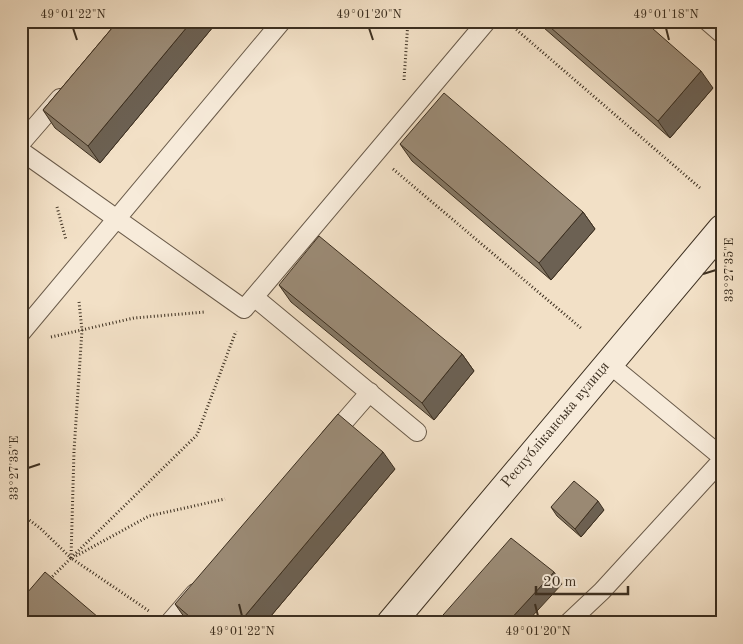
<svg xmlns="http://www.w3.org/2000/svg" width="743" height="644" font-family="'Old Standard TT',serif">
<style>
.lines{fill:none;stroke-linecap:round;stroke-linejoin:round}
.lane-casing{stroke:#6a5b4a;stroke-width:20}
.secondary-casing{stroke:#3c2f20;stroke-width:30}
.path{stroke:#3c2f20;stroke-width:3;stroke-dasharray:1 2.5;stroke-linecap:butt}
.lane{stroke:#f7ebda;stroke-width:18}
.secondary{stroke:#f7ebda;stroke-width:28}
.wall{fill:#857865;stroke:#3c2f20}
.shaded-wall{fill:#6c6153;stroke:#3c2f20}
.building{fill:#9b8b76;stroke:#3c2f20}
.ticks{fill:none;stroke:#3c2f20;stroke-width:2}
.labels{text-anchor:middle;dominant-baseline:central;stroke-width:4.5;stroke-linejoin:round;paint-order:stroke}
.street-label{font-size:15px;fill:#3c2f20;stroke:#f7ebda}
.neatline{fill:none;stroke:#3c2f20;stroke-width:2}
.ticks-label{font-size:12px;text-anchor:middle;fill:#3c2f20}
</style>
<rect width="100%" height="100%" fill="#f2e0c6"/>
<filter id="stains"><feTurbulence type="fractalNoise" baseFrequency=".004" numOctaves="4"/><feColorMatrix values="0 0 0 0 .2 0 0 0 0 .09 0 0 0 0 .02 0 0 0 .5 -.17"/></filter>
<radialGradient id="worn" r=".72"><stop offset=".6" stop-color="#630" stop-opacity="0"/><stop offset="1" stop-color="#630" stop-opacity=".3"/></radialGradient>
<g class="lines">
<g class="lane-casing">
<path id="lane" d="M707 21 722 34
M21 143 60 98
M21 151 244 309 487 21
M254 297 417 432
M21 333 282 21
M608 363 722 457
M330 438 370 392
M169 623 195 593
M568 623 602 591 722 460"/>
</g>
<g class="secondary-casing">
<path id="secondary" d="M391 623 722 229"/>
</g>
<path class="path" d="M511 25 700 188
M404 80 408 21
M393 169 582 329
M57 207 66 240
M51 337 134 318 205 312
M21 514 40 528 71 558
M76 556 149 516 225 499
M71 558 197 435 236 331
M71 558 74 451 82 330 79 302
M50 579 71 558 149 611"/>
<use href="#lane" class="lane"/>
<use href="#secondary" class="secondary"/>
</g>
<path class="wall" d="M118 21H218L100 163 55 128 43 110Z
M536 21H644L713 88 670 138Z
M400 144 583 212 595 229 551 280 412 161Z
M279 285 462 354 474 371 434 420 291 302Z
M395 469 265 623H189L187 621 175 604Z
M551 507 604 510 581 537 557 516Z"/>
<path class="shaded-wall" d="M192 21H218L100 163 88 146Z
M701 71 713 88 670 138 658 121Z
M583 212 595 229 551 280 539 263Z
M462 354 474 371 434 420 422 403Z
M383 452 395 469 265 623H239Z
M598 501 604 510 581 537 575 529Z
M554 572 562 584 526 623H507Z"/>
<path class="building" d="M118 21H192L88 146 43 110Z
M543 21H644L701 71 658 121Z
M444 93 583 212 539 263 400 144Z
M319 236 462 354 422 403 279 285Z
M338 414 383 452 239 623H197L175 604Z
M574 481 598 501 575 529 551 507Z
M511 538 554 572 507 623H436Z
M45 572 105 623H21V600Z"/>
<path class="ticks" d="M73 28 77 40M369 28 373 40M666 28 669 40M703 274 716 270M28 468 40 464M239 604 242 616M535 604 538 616"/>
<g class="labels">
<g class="street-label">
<text transform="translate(556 425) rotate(-50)">Республіканська вулиця</text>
</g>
</g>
<rect width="743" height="644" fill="none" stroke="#f2e0c6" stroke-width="55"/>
<path d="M536 586v8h92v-8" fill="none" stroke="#3c2f20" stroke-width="2.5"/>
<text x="543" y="586" font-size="15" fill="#3c2f20" stroke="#f7ebda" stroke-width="4" paint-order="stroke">20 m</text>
<rect x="28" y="28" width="688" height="588" class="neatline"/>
<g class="ticks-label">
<text x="73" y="18">49°01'22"N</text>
<text x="369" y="18">49°01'20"N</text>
<text x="666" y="18">49°01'18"N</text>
<text transform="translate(729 270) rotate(-90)" y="4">33°27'35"E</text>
<text transform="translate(14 468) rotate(-90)" y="4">33°27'35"E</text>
<text x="242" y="635">49°01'22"N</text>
<text x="538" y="635">49°01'20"N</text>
</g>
<rect width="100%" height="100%" filter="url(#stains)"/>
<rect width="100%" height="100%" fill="url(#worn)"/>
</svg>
